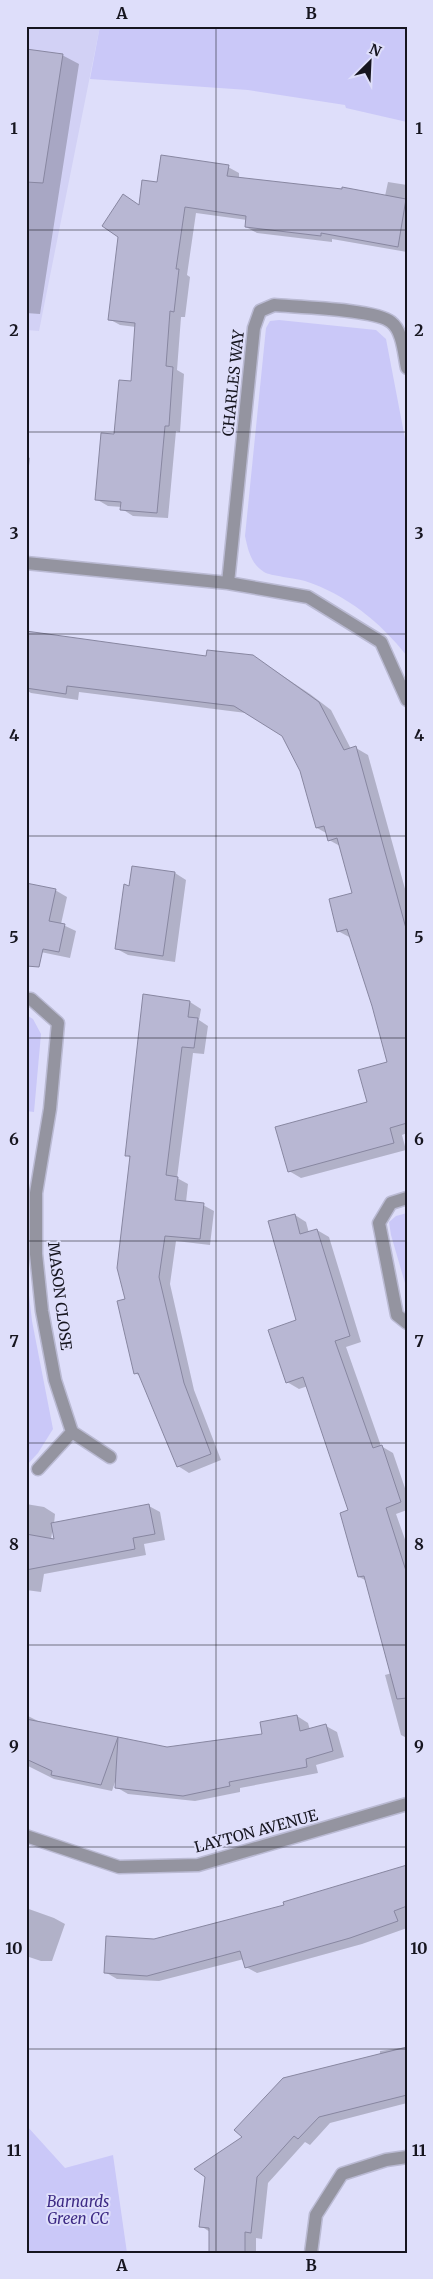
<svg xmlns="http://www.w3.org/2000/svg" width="433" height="2279" font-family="Merriweather,serif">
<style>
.built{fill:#d2d1f5}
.green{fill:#cac8f8}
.shadow{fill:#0003;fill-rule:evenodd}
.building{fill:#b8b7d3;stroke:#8887a1}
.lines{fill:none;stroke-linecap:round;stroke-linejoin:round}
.minor-casing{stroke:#babad3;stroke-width:15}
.minor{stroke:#9494a0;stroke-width:12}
.grid{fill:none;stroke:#16151f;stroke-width:1;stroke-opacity:0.55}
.labels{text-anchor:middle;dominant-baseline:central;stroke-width:4;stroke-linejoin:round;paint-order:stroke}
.street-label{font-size:15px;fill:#16151f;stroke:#dedefa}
.park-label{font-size:15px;font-style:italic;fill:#3d2a85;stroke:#dedefa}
.neatline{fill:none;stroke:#16151f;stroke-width:2}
.grid-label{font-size:16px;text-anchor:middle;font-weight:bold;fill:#16151f}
</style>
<rect width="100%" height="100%" fill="#dedefa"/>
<path class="built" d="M26 26H100L39 331 26 330Z"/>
<path class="green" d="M100 26H407V122L346 108 345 105 248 90 90 79Z
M279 320 376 330 386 339 407 449V656C380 622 347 595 305 581 296 578 270 576 264 572 251 564 248 550 245 536L266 328 270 321Z
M26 1015 33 1019 41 1034 34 1112 26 1111Z
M407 1213V1290L391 1235 389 1222 396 1216Z
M26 1270 32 1321 53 1429 38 1453 26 1466Z
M26 2125 65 2168 113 2155 127 2253H26Z"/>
<path class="shadow" d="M26 51 62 55 79 64 40 314 26 313Z
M228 167 239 173V179L385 196 388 182 407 185V252L332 239V242L257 233 246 227 247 220 196 213 187 275 190 277 185 317H181L177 370 184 374 180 432 176 431 168 518 133 516 122 509V507L108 506 96 499 132 382 136 327 120 325 109 319 140 206 158 183Z
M26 456 30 458 26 489Z
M26 632 207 658 253 656 310 694 331 710 351 749 356 748 368 755 407 896V1133L402 1135 406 1150 301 1178 289 1171 369 1103 389 1063 373 1006 351 938 338 931 353 894 340 846 329 840 328 834 317 828 301 770 282 735 246 713 79 692 78 700 31 693 26 690Z
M175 873 186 880 175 962 128 955 117 949 130 887Z
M55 890 67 897 61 924 76 931 70 958 26 949Z
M144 996 190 1002 201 1009 199 1020 208 1026 204 1054 193 1053 177 1178 188 1184 186 1202 203 1205 214 1211 210 1245 176 1241 170 1284 194 1390 221 1460 189 1473 178 1466 140 1376 135 1373 126 1300 131 1158 126 1155Z
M295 1215 306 1222 309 1233 317 1230 329 1237 361 1342 346 1347 381 1446 393 1453 407 1494V1510L396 1514 407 1545V1738L401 1735 385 1675 392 1673 367 1581 359 1577 349 1511 308 1386 299 1389 287 1382 297 1321Z
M26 1504 44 1507 55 1514 54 1524 149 1506 160 1512 165 1540 144 1544 146 1555 44 1574 41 1592 26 1590ZM53 1527 56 1540 51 1539Z
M26 1715 42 1723 167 1749 263 1735 297 1716 308 1723 310 1730 326 1726 337 1732 344 1757 316 1765 318 1773 240 1788V1792L195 1801 128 1794 116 1787V1779L112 1791 54 1779 26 1765Z
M407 1866V1916L405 1917 407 1928 362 1944 257 1973 246 1967 244 1959 159 1981 117 1979 105 1972 154 1940 286 1906Z
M26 1908 54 1918 65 1924 52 1961H41L26 1956Z
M407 2047V2103L330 2123 310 2145 305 2142 268 2183 262 2239 256 2238V2253H211L210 2232 201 2226 206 2177 380 2055V2051Z"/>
<path class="building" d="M26 49 63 54 43 183 26 182Z
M161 155 229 165 227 176 342 189V187L406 199 398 247 321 233V236L245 227 246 216 185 207 176 269H179L174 312 170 311 166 366 173 367 169 426H165L157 513 120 510 121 502 95 500 101 433 114 434 119 380 131 381 135 323 108 320 118 237 102 226 123 194 139 205 142 180 157 182Z
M26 631 206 656 207 650 253 655 319 702 344 750 356 746 407 932V1123L390 1128 394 1143 288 1172 275 1127 367 1102 358 1070 387 1062 372 1006 347 929 337 932 329 899 352 893 337 838 328 841 324 826 316 828 300 771 282 736 234 706 67 686 66 694 26 688Z
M132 866 175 872 163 956 115 949 124 884 129 886Z
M26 883 56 889 49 921 65 924 59 952 43 949 39 967 26 966Z
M143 994 190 1001 188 1017 198 1018 194 1048 182 1047 166 1175 178 1177 175 1200 204 1203 200 1239 165 1236 159 1277 184 1383 211 1454 177 1467 138 1373 134 1374 117 1301 125 1299 117 1268 130 1156H125Z
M295 1214 300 1234 317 1229 350 1336 335 1341 373 1448 382 1445 401 1502 386 1508 407 1574V1698L397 1699 364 1576 358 1577 340 1513 348 1510 303 1377 286 1383 268 1330 296 1320 268 1221Z
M149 1504 155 1534 133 1538 135 1549 26 1570V1534L54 1539 51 1523Z
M297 1715 300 1731 326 1724 333 1751 306 1759 307 1767 229 1782 230 1786 183 1796 115 1788 118 1737 167 1747 262 1734 260 1722Z
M26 1719 118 1737 101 1785 51 1775 52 1771 26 1759Z
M407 1865V1906L394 1911 398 1921 350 1938 245 1968 240 1951 147 1976 104 1973 106 1936 154 1939 284 1905 283 1902Z
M407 2047V2095L319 2117 298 2139 294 2136 257 2177 251 2233 245 2232V2253H209V2228L199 2227 205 2177 194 2169 242 2137 234 2130 283 2078Z"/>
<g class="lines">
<g class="minor-casing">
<path id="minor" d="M26 563 228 583 308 597 381 642 407 700
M228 583 254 328 260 311 274 305C297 307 376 309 391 322 403 331 404 355 407 368
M26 999H31L58 1023 50 1109 36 1193V1254L42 1311 55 1380 72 1432 38 1469
M407 1198 391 1203 379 1223 397 1315 407 1323
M72 1432 110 1457
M26 1836 119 1867 198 1865 407 1804
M311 2253 316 2215 342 2174 386 2160 407 2157"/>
</g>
<use href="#minor" class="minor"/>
</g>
<path class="grid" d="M216 26V2253M26 230H407M26 432H407M26 634H407M26 836H407M26 1038H407M26 1241H407M26 1443H407M26 1645H407M26 1847H407M26 2049H407"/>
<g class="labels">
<g class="street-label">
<text transform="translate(233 383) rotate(-84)">CHARLES WAY</text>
<text transform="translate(60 1296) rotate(83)">MASON CLOSE</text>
<text transform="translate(256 1831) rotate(-15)">LAYTON AVENUE</text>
</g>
<g class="park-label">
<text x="78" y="2201">Barnards<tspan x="78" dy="17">Green CC</tspan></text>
</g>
</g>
<rect width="433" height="2279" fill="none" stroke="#dedefa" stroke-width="55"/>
<g transform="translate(370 62) rotate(24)" stroke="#dedefa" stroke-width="4" paint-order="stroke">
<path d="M0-4L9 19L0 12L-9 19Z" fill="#16151f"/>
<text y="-8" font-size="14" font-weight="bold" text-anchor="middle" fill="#16151f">N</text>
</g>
<rect x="28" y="28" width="378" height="2224" class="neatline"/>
<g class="grid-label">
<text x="122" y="19">A</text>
<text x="311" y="19">B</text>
<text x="14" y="134">1</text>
<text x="419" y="134">1</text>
<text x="14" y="336">2</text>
<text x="419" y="336">2</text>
<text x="14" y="539">3</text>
<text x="419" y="539">3</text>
<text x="14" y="741">4</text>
<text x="419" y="741">4</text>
<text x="14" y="943">5</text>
<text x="419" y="943">5</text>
<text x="14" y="1145">6</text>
<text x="419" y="1145">6</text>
<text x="14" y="1347">7</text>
<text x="419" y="1347">7</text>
<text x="14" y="1550">8</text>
<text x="419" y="1550">8</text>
<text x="14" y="1752">9</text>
<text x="419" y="1752">9</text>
<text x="14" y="1954">10</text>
<text x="419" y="1954">10</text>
<text x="14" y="2156">11</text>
<text x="419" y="2156">11</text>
<text x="122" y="2271">A</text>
<text x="311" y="2271">B</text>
</g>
</svg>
